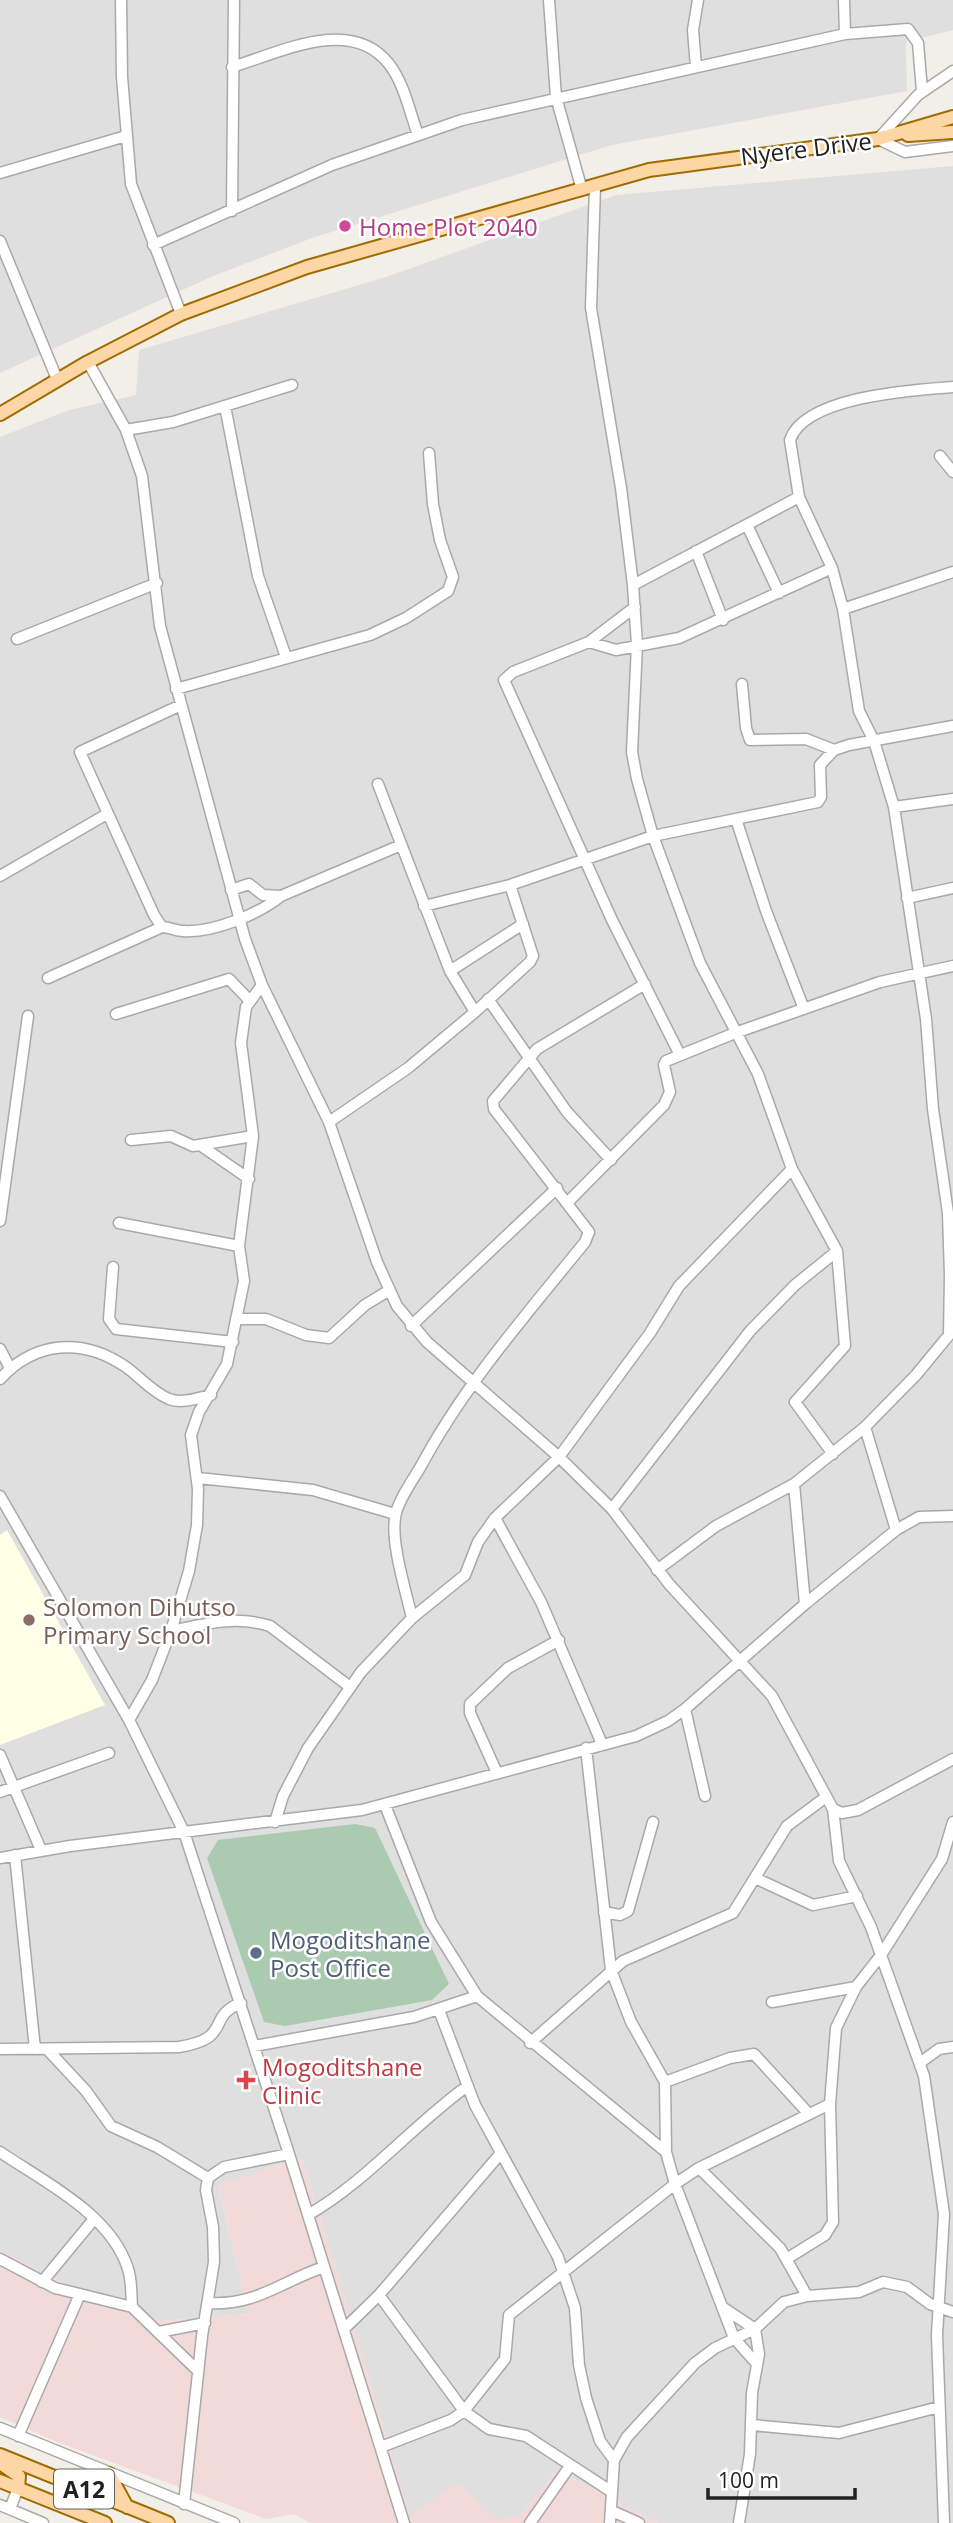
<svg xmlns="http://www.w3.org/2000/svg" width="953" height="2523" font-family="'Open Sans',sans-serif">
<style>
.residential{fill:#e0dfdf}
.commercial{fill:#f2dad9}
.education{fill:#ffffe5}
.cemetery{fill:#aacbaf}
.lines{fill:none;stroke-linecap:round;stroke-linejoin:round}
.minor-casing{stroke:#a9a9a9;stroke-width:13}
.major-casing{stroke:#a06b00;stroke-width:16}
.minor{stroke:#fff;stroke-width:10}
.major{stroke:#fcd6a4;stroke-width:12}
.hotel-dot{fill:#d1479c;stroke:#fff;stroke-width:2.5}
.education-dot{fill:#8d6e63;stroke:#fff;stroke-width:2.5}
.service-dot{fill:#5c6f8a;stroke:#fff;stroke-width:2.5}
.health-dot{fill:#e0444e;stroke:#fff;stroke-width:2.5}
.labels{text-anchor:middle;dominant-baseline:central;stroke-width:5;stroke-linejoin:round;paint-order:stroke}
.shield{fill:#fff;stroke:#646464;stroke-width:2}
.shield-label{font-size:23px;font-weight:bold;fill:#222}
.street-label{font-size:24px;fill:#222;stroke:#fff}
.hotel-label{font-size:24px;fill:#b23c85;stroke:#fff;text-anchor:start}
.education-label{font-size:24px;fill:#785e54;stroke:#fff;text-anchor:start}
.service-label{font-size:24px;fill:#4e5e75;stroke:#fff;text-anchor:start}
.health-label{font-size:24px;fill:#be3a42;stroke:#fff;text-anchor:start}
</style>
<rect width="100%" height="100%" fill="#f2efe9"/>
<path class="residential" d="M0 0H953V30L906 42 907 91 612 145 312 238 211 277 0 373Z
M953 166V2523H658L557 2470 521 2514 500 2521 410 2516 302 2157 218 2186 249 2314 160 2321 58 2281 0 2250V437L69 410 136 395 139 350 386 277 616 195Z"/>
<path class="commercial" d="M302 2157 410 2515 458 2483 499 2520 521 2514 557 2470 658 2523H310L294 2514 266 2519 57 2442 0 2417V2250L58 2281 160 2321 249 2314 218 2185Z"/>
<path class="education" d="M7 1530 105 1705 0 1745V1535Z"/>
<path class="cemetery" d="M355 1824 375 1828 449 1984 432 2000 285 2026 264 2022 207 1858 218 1840Z"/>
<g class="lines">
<g class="minor-casing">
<path id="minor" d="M121 0 122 77 131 184 181 314
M549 0 556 97 582 190
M844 0 845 34
M232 67C279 53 351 15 389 64 404 83 410 113 418 135
M696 67 693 30 698 0
M953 71 918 95 878 139 905 152 953 146
M0 173 126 136
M595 186 591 308 621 488 633 585 637 645 632 752 637 779 653 836 700 963 758 1074 792 1169 837 1251 845 1346 795 1402 833 1454
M232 211 234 0
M0 241 57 379
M153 245 332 165 462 120 845 34 908 29 918 43 922 91
M88 362 126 430 142 476 160 626 245 939 262 985 329 1122 377 1262 397 1306 427 1342 559 1457 612 1509 669 1584 772 1696 833 1809 842 1813 858 1810 953 1759
M225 406 258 576 286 657
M126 430 173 422 292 385
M940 456 953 472
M747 525 779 593
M696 551 723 620
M633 585 799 497
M843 609 953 572
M17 639 157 583
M589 642 635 607
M742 684 746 728 750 740 806 739 834 750
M176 689 370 635 406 618 448 591 453 577 440 540 433 504 429 453
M181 705 80 752 154 915 162 927C169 927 176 931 183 931 213 933 259 914 281 896
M894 807 953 799
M736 819 766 911 804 1009
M0 876 107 814
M231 890 249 884 263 895 281 896 401 845
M907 898 953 888
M424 906 510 885 653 836 818 802 821 797 820 765 834 750 849 745 953 726
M450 971 523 924
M48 978 162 927
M488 999 567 1112 611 1160
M475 1012 530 962 533 956 510 885
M116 1014 229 979 249 1000
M680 1055 612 920 504 680 513 672 589 642 616 650 679 638 832 568
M329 1122 408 1068 475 1012 450 971 378 784
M131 1140 171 1136 193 1146 253 1136
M200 1145 249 1179
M568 1202 664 1105 670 1092 664 1065 666 1061 735 1033 880 982 953 966
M0 1221 28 1016
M119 1223 239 1246
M113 1267 109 1319 116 1329 233 1342
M236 1319H266L306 1335 329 1338 365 1305 388 1291
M411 1326 557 1188
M0 1349 10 1368
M0 1379C35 1341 83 1337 126 1367 140 1377 152 1392 169 1399 182 1404 198 1398 211 1395
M865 1427 896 1530
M198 1478 313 1490 395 1514
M0 1496 129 1720 184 1832 289 2154 404 2523
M612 1509 750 1331 795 1285 837 1251
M495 1518 541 1602 602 1744
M657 1570 716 1526 794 1484
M805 1604 794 1484 865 1427 916 1375 949 1335 950 1275 948 1213 933 1109 926 1019 894 807 874 741 859 711 843 609 832 568 799 497 790 440C805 396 914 390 953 387
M412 1618C406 1591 389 1539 396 1513 400 1497 413 1480 421 1466 465 1384 527 1314 585 1242L589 1232 494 1109 493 1101 537 1049 645 984
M171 1631C205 1624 236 1615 270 1626L350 1687
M685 1709 705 1796
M129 1720 152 1680 171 1631 189 1571 197 1525 198 1489 191 1435 199 1412 227 1364 244 1281 239 1246 253 1136 241 1043 246 1007 262 985
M586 1748 611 1970 631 2022 665 2082 730 2058 754 2054 809 2114
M0 1755 41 1850
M497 1773 470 1713V1704L508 1668 559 1640
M0 1792 109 1753
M385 1805 431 1922 477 1996 666 2152
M833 1809 839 1861 871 1927 924 2076 944 2214 937 2335 944 2523
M275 1822 283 1796 308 1748 361 1672 412 1618 465 1575 478 1542 495 1518 559 1457 650 1333 679 1286 792 1169
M15 1855 35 2049
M0 1858 70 1846 362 1810 636 1736 668 1721 685 1709 805 1604 896 1530 919 1517 953 1516
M755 1878 813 1905 857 1896
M604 1912 620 1915 628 1911 653 1822
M772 2002 856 1987
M439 2010 475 2105 558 2257 575 2308 579 2365 586 2398 600 2441 614 2460 627 2437 695 2363 715 2348 755 2329 784 2302 807 2296 859 2292 883 2282 907 2287 930 2304 953 2312
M530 2043 623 1961 733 1913 787 1826 826 1797
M254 2046 414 2017 477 1996
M0 2049 179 2047C234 2038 205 2017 241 2003
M47 2049 86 2091 111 2126 157 2147 208 2178
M921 2062 939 2049 953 2047
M665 2082 666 2152 675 2184 734 2338 757 2364
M0 2152C44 2182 111 2214 128 2269 132 2281 131 2294 132 2307
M699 2168 780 2248 807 2296
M308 2215C367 2181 411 2127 466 2087
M788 2258 825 2235 833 2222 830 2104 836 2028 856 1987 881 1955 942 1859 953 1822
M0 2259 55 2288 132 2307 198 2371
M42 2282 94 2219
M379 2295 464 2411 489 2429 526 2436 612 2492
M209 2303C256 2306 282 2281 324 2267
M722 2307 755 2329 759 2354 752 2393 750 2454 739 2523
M344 2329 379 2295 501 2153
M159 2332 205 2323
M752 2425 839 2433 939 2407
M0 2428 234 2523
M18 2436 80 2294
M381 2447 451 2420 464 2411 505 2359 509 2315 675 2184 699 2168 830 2104
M184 2504 202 2336 214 2262 213 2227 206 2190 208 2178 224 2167 289 2154
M0 2505 43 2523
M10 2509 18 2488
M612 2511 639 2523
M530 2523 570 2466
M610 2523 614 2460"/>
</g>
<g class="major-casing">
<path id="major" d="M908 135 953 132
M0 414 88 362 181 314 307 267 649 170 878 139 953 117
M0 2455 168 2523
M0 2463 19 2476 18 2488
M109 2474 127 2507
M0 2481 105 2523"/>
</g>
<use href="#minor" class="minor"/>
<use href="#major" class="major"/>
</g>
<circle class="hotel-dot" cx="345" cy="226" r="7"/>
<circle class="education-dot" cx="29" cy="1620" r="7"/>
<circle class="service-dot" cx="256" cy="1953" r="7"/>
<path class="health-dot" d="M242.5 2069.5h7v7h7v7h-7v7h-7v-7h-7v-7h7z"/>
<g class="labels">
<rect class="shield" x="54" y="2469.5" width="60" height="39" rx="5"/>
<g class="shield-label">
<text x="84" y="2489">A12</text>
</g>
<g class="street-label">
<text transform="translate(806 148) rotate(-7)">Nyere Drive</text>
</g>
<g class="hotel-label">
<text x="359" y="226">Home Plot 2040</text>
</g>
<g class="education-label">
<text x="43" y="1606">Solomon Dihutso<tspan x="43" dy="28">Primary School</tspan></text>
</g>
<g class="service-label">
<text x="270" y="1939">Mogoditshane<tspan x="270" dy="28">Post Office</tspan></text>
</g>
<g class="health-label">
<text x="262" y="2066">Mogoditshane<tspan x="262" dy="28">Clinic</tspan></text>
</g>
</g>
<path d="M708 2488v10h147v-10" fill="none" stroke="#222222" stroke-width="3.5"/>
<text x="718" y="2488" font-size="21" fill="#222222" stroke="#ffffff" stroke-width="5" paint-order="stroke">100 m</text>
</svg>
